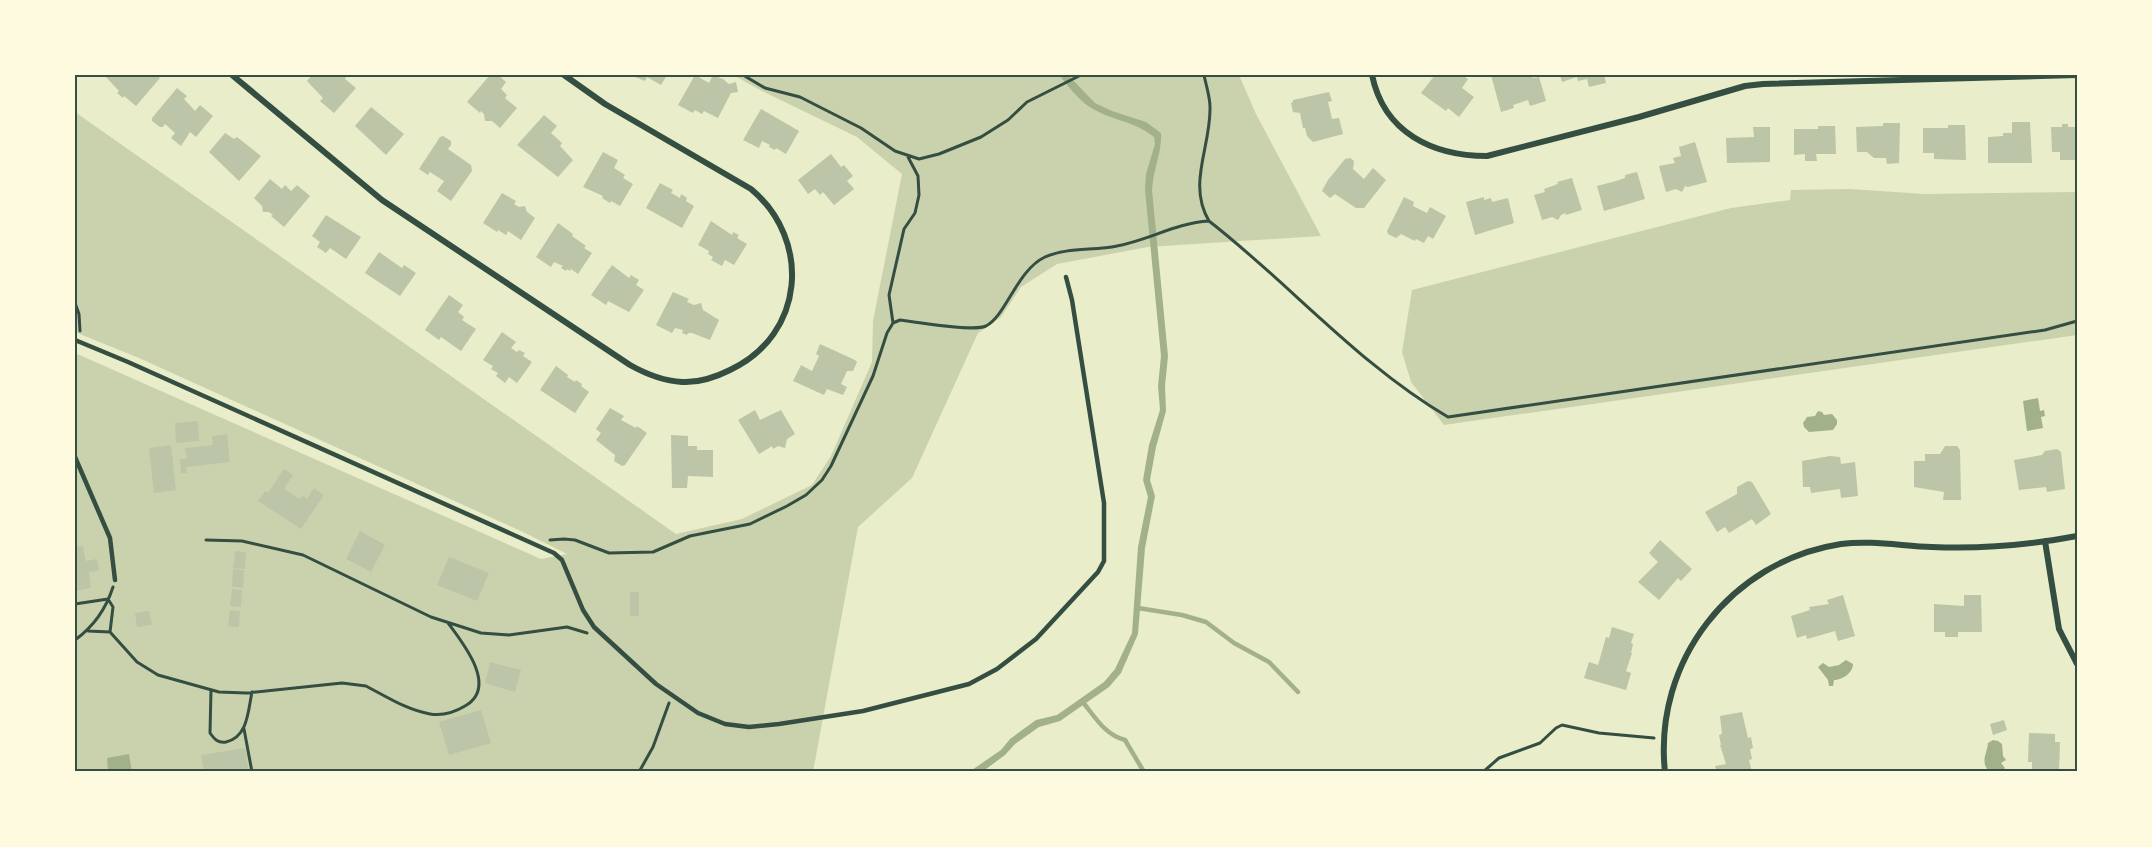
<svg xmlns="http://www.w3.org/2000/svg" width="2152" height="847" font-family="'Roboto Condensed',sans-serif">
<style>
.green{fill:#cad2ad}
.water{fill:#a3b18a}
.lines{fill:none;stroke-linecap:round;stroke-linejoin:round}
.stream{stroke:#a3b18a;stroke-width:4.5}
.building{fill:#bcc5a7}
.path{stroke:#344e41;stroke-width:3}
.service{stroke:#344e41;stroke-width:4.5}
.minor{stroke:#344e41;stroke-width:6}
.neatline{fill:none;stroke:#344e41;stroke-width:2}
</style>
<rect width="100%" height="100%" fill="#e9edc9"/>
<path class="green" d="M733 75H1239L1256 114 1321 236 1148 247 1057 264 1021 287 1001 317 978 333 912 478 858 527 813 772H75V353L541 559 567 554 523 532 139 358 75 332V112L676 534 742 519 812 485 831 456 872 362 873 321 902 174 857 137 762 91Z
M1850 189 1925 194 2077 192V335L1444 425 1411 382 1402 352 1412 290 1731 208 1790 200 1791 190Z"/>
<path class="water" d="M1059 75H1068L1095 103 1112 111 1146 122 1161 133C1162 153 1153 170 1152 190L1168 356 1165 386 1166 411 1156 447 1150 480 1155 496 1145 548 1138 634 1121 673 1109 687 1060 721 1039 727 1015 744 1005 755 982 772H969L1001 750 1010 739 1036 720 1057 715 1104 682 1115 669 1132 633 1138 547 1148 497 1143 480 1149 445 1160 410 1158 386 1161 356 1145 190 1146 174 1155 144 1154 137C1134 121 1114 121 1093 109 1080 102 1069 87 1059 75Z
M2038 398 2040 411 2044 410 2045 416 2041 417 2043 428 2027 431 2023 401Z
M1818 411 1822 412 1824 415 1832 414 1837 420V424L1833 430 1809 432 1804 427 1803 423 1807 417 1815 416Z
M1846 660 1853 664C1853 673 1842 680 1834 680L1833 686H1829L1828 680 1818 667 1823 663 1829 667 1839 665Z
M1993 740 1998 741 2002 744 2003 756 2006 760 2001 763 2005 768 2002 772 1989 771C1980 762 1987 754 1988 743Z
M129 754 132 772H108L107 758Z"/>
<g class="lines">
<path class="stream" d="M1138 608 1182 615 1206 622 1234 643 1269 662 1298 692
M1082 701C1095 717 1105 735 1125 740L1144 772"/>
</g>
<path class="building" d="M108 75H156L160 78 136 106 124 96 123 98 117 93 119 91 106 77Z
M312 75H344L346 77 345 79 356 88 334 113 320 101 323 98 307 81Z
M490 75H498L506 82 501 89 507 95 505 98 517 108 500 128 492 121H485L484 114 481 111 480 113 467 102Z
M630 75H667L661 85 647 77 645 81Z
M695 75 709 83 713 75 725 80V81L729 84 736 82 738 92 731 93 718 118 704 111 702 114 695 110 693 113 678 105Z
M1435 75H1462L1468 79 1462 88 1474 97 1459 117 1448 108 1446 111 1421 93Z
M1491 75H1532L1533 78 1539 77 1546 101 1530 106 1528 100 1513 105 1514 108 1501 112Z
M1560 75H1604L1606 83 1589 87 1587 79 1578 81 1577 77 1562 82Z
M177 88 187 96 184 99 195 111 200 105 213 116 196 137 190 132 181 146 171 138 175 133 165 124 163 127H160L152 121V118Z
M1329 92 1332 101 1328 102 1332 119 1339 118 1343 134 1313 142 1307 136 1305 128H1303L1300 113 1293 112 1291 103 1293 102V100Z
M371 107 404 134 386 155 355 126Z
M761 109 799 131 786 154 776 148 775 150 769 147 770 145 762 141 759 148 743 140Z
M544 115 557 126 551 133 562 143 560 146 573 160 558 177 517 145Z
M2012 122H2030L2032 163H1988V137L2003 136V133H2012Z
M1883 123H1900L1899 163 1887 164 1886 158H1874L1867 152H1857L1856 127 1883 126Z
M2062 124H2068V127H2077V160H2060V152H2052L2051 127H2062Z
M1948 125H1965L1966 160 1934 159V153H1923V128H1948Z
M1818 126H1835L1836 154H1816L1817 161H1805V154L1794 155V129H1818Z
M1753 127H1770V162L1727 163 1726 138 1754 137Z
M225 133 234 139 237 137 261 156 239 181 209 152Z
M443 136 451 141V145L448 149 471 165 472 171 451 201 437 191 444 181 430 172 428 175 419 169 440 137Z
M1695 142 1707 182 1688 187 1685 186 1682 192 1676 189 1666 192 1659 166 1675 163 1673 158 1681 156 1679 147Z
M603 152 618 160 614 168 625 175 623 178 633 184 620 206 611 201 610 203 602 198 603 196 583 187Z
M831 154 841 167 844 165 853 176 847 181 854 189 834 205 823 192 820 195 815 189 808 194 798 180Z
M1350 158 1354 161 1353 169 1364 179 1373 168 1386 180 1364 208H1356L1335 194 1330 198 1322 191 1328 180 1345 159Z
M1637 172 1645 199 1604 211 1597 186 1616 181 1625 178V175Z
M1572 178 1582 210 1566 215 1565 213 1561 215 1558 220 1552 217 1542 220 1534 195 1545 192 1544 189 1558 184 1557 182Z
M270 179 282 189 285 185 291 191 297 185 310 196 284 227 271 216 273 215 269 212H263L262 206 254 198Z
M660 183 673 190 671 193 680 198 681 194 687 198 686 201 694 206 682 228 646 208Z
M502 193 516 201 514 204 519 207 525 206 527 212 535 218 521 240 508 231 506 235 498 230 497 232 483 223Z
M1404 197 1414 202 1413 206 1427 213 1430 207 1446 216 1433 239 1428 236 1424 243 1416 239 1415 241 1401 234 1396 238 1388 234 1387 231Z
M1484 197V200L1491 198 1492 202 1508 198 1514 223 1475 235 1466 202Z
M326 215 361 237 346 259 330 248 326 253 317 247 320 242 312 236Z
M711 221 732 235 733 232 739 235 737 238 747 244 734 265 725 260 722 266 711 260 713 257 708 254 709 251 698 245Z
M558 223 573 234 572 236 586 246 584 248 592 253 578 274 571 269 570 271 567 269 566 271 561 268 563 266 554 262 551 267 536 257Z
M379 252 402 268 404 265 416 273 400 296 365 273Z
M612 265 629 278 631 275 639 280 636 285 644 290 629 312 608 301 606 305 591 295Z
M673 292 689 299 687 302 694 305 701 303 703 310 719 320 710 340 692 333H688L687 335 682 333 683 330 675 328 672 333 656 325Z
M449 295 463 305 458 312 464 317 462 320 476 329 461 351 441 337 439 340 425 330Z
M502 332 516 342 511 348 517 352 519 350 525 353 523 356 532 362 517 383 509 377 505 383 496 376 498 373 491 369 493 366 483 360Z
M820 344 855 360 857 362 853 371H847L841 384 847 387 843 395 827 389 824 395 793 381 801 365 812 371 819 356 816 354Z
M556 366 568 375 567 377 575 382 576 380 582 384 581 386 589 392 575 413 540 390Z
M610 408 624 416 621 420 636 428 637 426 647 433 625 465 622 466 614 461 615 455 596 440 601 433 596 429Z
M755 410 760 420 781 410 795 434 787 439 785 448 778 446 773 449 772 446 759 454 738 420Z
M198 421 199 441 176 443 175 423Z
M227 434 230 462 186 467 187 473H181L180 459H187L185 448 213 445 212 436Z
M671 435 688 436V446H697V450H713V477L688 476 687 488H672Z
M171 445 176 490 154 493 149 448Z
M1945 446H1957L1960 450 1961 500H1943L1944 492 1914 487V461H1925V454H1940Z
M2057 449 2061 452 2065 489 2047 492 2046 487 2019 490 2014 460 2042 455 2045 451Z
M1830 456 1840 457 1841 464 1855 462 1858 496 1841 498 1840 489 1811 493 1810 487H1803L1802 461Z
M284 469 293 475 284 489 300 499 302 495 307 499 314 488 324 495 301 529 258 501 265 491 268 493Z
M1748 481 1752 482 1771 514 1756 525 1752 519 1729 533 1725 527 1717 532 1705 512 1737 494V487Z
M360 531 385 545 371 572 346 559Z
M1660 540 1692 569 1681 581 1678 578 1659 600 1638 582 1658 562 1649 553Z
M83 546 86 561 97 559 99 571 89 572 91 588 75 591V547Z
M235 551 246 552 245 569 233 568Z
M449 557 489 573 477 601 437 585Z
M233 569 244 570 243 588 232 587Z
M232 589 242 590 241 607 230 606Z
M630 592H639V616H630Z
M1843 595 1855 636 1838 641 1835 631 1807 639 1806 635 1797 638 1791 616 1810 610 1809 607 1829 604 1827 600Z
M1964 595H1981L1982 632H1958V637H1945V632H1934V604L1964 606Z
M230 610 240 611 239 627 228 626Z
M149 611 152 625 137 627 135 613Z
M1612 627 1634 634 1631 643 1633 644 1631 653H1632L1626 671 1631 673 1626 690 1584 678 1589 662 1598 665 1606 637 1609 638Z
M490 662 521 670 515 692 485 683Z
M481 710 491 743 449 755 439 722Z
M1742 712 1748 738 1751 737 1753 748 1750 749 1752 759 1749 760 1752 772H1717L1715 766 1726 764 1720 745H1721L1719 735 1722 734 1720 716Z
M2004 720 2007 730 1993 735 1990 724Z
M2029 733 2055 734V742H2060L2059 772H2032V762H2028Z
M245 748 249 772H204L201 755Z"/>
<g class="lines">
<path class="path" d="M743 75 765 88 800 97 861 128 895 151 919 159 939 154 981 137 1008 120 1027 102 1081 75
M1204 75C1206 85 1210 97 1210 107 1211 147 1187 184 1209 221 1290 284 1359 365 1448 417L2045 330 2077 321
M75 303 79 314 80 331
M893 323 889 295 904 229 915 213 919 195 918 176 907 155
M206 540 242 541 303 555 431 617 481 633 509 635 567 627 587 633
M550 540 564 539 575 540 609 553 653 552 690 536 750 524 787 506 806 495 822 480 831 466 873 376 887 333 893 323 900 320C917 322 972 332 986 326 1006 316 1017 270 1045 257 1067 247 1094 251 1117 246 1149 240 1176 223 1209 221
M75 604 108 599 113 607 110 632 137 662 158 675 219 692 246 693 342 683 366 686C387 697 407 710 430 714 442 716 455 712 465 706 499 687 462 642 448 623
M88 631 110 632
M75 640C93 627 106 609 113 587
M211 690 210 733C215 740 218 743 226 742 248 737 248 711 252 692
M244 729 252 772
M639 772 653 747 669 703
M1483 772 1499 758 1540 743 1556 728 1562 725 1599 733 1654 738"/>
<path class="service" d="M75 340 128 362 554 553 562 560 583 610 594 627 656 684 698 713 725 724 749 727 779 724 863 711 969 684 997 669 1036 639 1098 572 1104 561V503L1072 300 1066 277
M75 457 110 538 115 580"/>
<path class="minor" d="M232 75 382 200 630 365C646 374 664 381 682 382 699 383 716 377 730 370 805 335 812 240 751 189L605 104 564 75
M1372 75C1384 133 1433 156 1487 156L1639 117 1745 86 1763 84 2077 75
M2045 541 2059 629 2077 664
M1665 772C1653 661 1731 561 1841 544 1871 540 1902 546 1932 547 1980 549 2030 545 2077 536"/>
</g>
<rect width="2152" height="847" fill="none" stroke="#fefae0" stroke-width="153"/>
<rect x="76" y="76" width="2000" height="694" class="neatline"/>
</svg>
